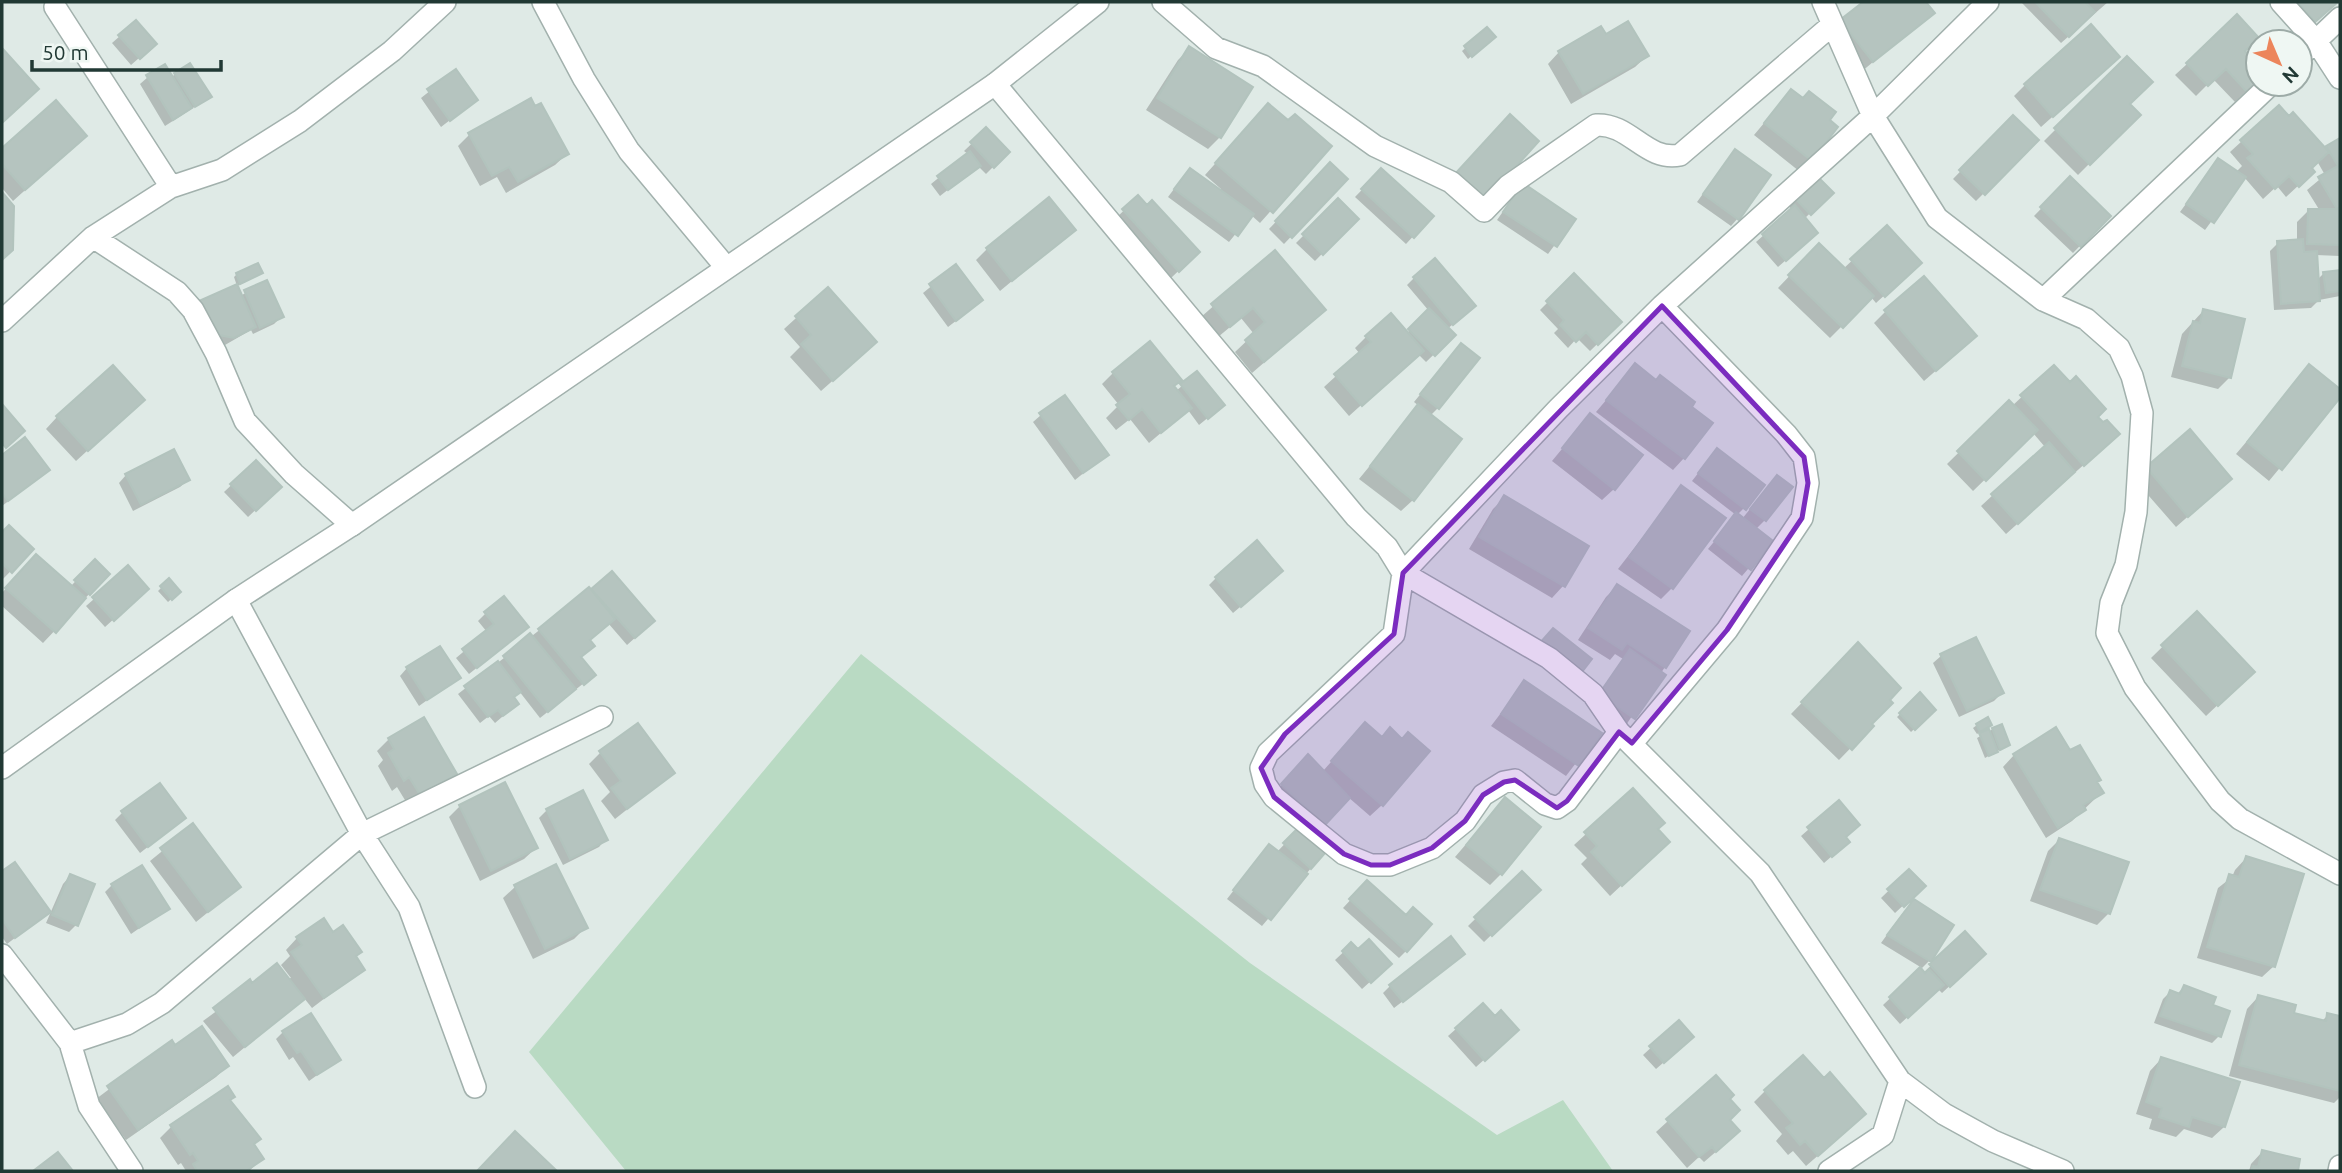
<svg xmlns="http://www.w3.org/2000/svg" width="2342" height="1173" font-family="Ubuntu,sans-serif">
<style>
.green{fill:#b9dac3}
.shadow{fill:#0003}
.building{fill:#b5c4bf;stroke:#b2c3bd;stroke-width:2}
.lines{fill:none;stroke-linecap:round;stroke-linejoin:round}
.minor-casing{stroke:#a2b1ad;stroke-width:24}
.tertiary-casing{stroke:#a2b1ad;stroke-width:24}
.minor{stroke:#fff;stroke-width:21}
.tertiary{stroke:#fff;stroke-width:21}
.marked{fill:#7b2cbf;fill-opacity:0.2;stroke:#7b2cbf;stroke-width:5;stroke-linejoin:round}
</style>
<rect width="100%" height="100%" fill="#dfeae6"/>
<path class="green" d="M861 654 1250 963 1497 1135 1563 1100 1613 1171H626L529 1052Z"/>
<path class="shadow" d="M1866 2H1924L1932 13 1861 72 1841 22Z
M2021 2H2108L2061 43Z
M2275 2H2336L2303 32Z
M1487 29 1490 40 1468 59 1462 51Z
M120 36 147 51 131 65 112 43Z
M1606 36 1647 56 1635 67 1571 104 1548 64 1559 52Z
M1189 49 1251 87 1220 137 1208 149 1146 110 1178 60Z
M2243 52 2258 64V80L2235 102 2213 79 2196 96 2175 75 2187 64Z
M2127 58V104L2138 115 2078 175 2044 141Z
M2107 68 2041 127 2014 96 2025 85Z
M455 71 476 100 441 127 421 98Z
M175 74 210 97 165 126 140 84 148 77 171 78Z
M1791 91 1810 160 1799 171 1754 135Z
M56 103 73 147 13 201 2 188V150Z
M1257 117 1288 123 1329 146 1260 223 1251 215 1229 242 1168 197 1183 177 1219 191 1221 189 1205 175Z
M2013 117 2037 140 1976 201 1953 179Z
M986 130 1008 152 986 174 978 166 940 196 931 184 968 154 964 151Z
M469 135 567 154 555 165 506 193 497 177 480 186 458 146Z
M2340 140V256L2316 255 2317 280 2323 274 2340 271V296L2319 300 2311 308 2274 310 2270 251 2278 243 2297 242V222L2309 210 2320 211 2307 190 2325 175 2317 161 2310 168 2313 172 2286 197 2277 186 2263 199 2244 177 2205 230 2180 212 2218 160 2236 172 2242 166 2230 152 2242 141 2325 150Z
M1728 159 1738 218 1731 226 1697 202Z
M1330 164 1346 179 1284 244 1269 229Z
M1381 170 1431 217 1406 244 1355 197Z
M1815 176 1831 193 1804 219 1809 240 1778 267 1756 242 1792 210 1787 204Z
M2070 179 2109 216 2073 253 2034 216Z
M1516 193 1574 219 1548 254 1497 220Z
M1138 197 1191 259 1171 278 1116 218Z
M1338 201 1356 219 1315 261 1296 243Z
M1887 228 1912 270 1876 303 1871 297 1830 338 1778 288 1819 245 1843 269Z
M1073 230 1000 291 976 260 987 249Z
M1275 252 1312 321 1252 373 1235 352 1254 334 1241 318 1218 337 1201 317Z
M956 266 974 307 948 327 923 293Z
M261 273 237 286 234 277 237 274Z
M1574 276 1620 322 1590 351 1577 338 1568 348 1554 333 1558 329 1540 310Z
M1414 278 1466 314 1447 329 1454 335 1426 362 1418 354 1349 416 1324 387 1360 354 1355 348 1366 337 1406 334 1429 311 1407 285Z
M266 282 281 317 274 324 253 334 251 330 225 345 211 342 193 310 240 296Z
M828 289 864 353 821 391 790 357 800 347 784 329Z
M2203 311 2230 377 2218 389 2171 377 2182 334Z
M1885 312 1963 347 1924 381 1874 323Z
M1454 353 1438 408 1430 416 1413 500 1401 511 1359 479 1419 406 1414 402Z
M1635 366 1656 382 1684 458 1673 470 1596 412Z
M2310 367 2340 391V395L2269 481 2236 454Z
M2053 368 2095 417 2106 445 2006 534 1981 506 2045 447 2033 433 1973 491 1947 464 2009 403 2012 406Z
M1113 373 1173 387 1176 391 1197 373 1215 412 1199 425 1188 410 1149 443 1130 419 1116 430 1106 418 1119 405 1102 384Z
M131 411 76 461 46 429 57 417Z
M1041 415 1106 455 1075 480 1033 422Z
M1590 415 1614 489 1602 500 1552 461Z
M25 440 40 477 2 506V457Z
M1710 458 1744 508 1737 515 1742 519 1770 484 1765 520 1755 530 1771 542 1742 576 1708 549 1736 515 1692 481Z
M256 462 280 487 248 517 224 492Z
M2147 468 2218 490 2176 527 2135 480Z
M126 475 188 480 180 487 133 511 119 483Z
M1681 488 1672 588 1661 599 1618 569Z
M1504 498 1587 547 1563 586 1552 598 1469 549 1493 509Z
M9 527 32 549 3 579 2 534Z
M95 561 108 574 43 643 2 606V593L24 567 70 587Z
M612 573 646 628 627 645 608 623 588 641 580 658 594 675 540 718 519 691 512 698 509 711 495 723 489 716 480 723 458 694Z
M1216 578H1274L1233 613 1209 585Z
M168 581 179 592 168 602 158 591Z
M1617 586 1665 667 1626 725 1593 702 1623 659 1615 654 1610 660 1578 640 1606 597Z
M139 596 105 627 86 606 94 599Z
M486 613 519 634 469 674 456 658 487 632 478 621Z
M2197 613 2241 683 2206 716 2151 658Z
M1975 639 2002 693 1994 701 1959 717 1933 663 1941 656Z
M1847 656 1888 700 1870 724 1872 726 1839 760 1791 714Z
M407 668 458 678 419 706 400 676Z
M1524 683 1599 733 1566 776 1491 726Z
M1920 695 1934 710 1911 732 1897 717Z
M1977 725H1990L1977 734 1973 728Z
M1993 729 2008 745 1985 758 1977 738Z
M1354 736 1382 805 1370 816 1348 797 1316 831 1275 792 1308 757 1323 771Z
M389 739 455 773 444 785 408 805 397 787 392 791 378 766 383 760 377 751Z
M600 753 673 773 615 819 601 801 610 792 589 764Z
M2070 753 2101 793 2072 821 2046 838 2003 767 2014 755Z
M1505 799 1501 874 1490 885 1455 857Z
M1839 803 1844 838 1840 849 1824 863 1801 836Z
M460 806 536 848 524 859 480 881 449 817Z
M547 810 606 839 599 847 563 865 539 818Z
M122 813 176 825 140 853 115 820Z
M193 826 239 887 196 922 150 861Z
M1656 829V853L1610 896 1581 864 1587 858 1574 845 1586 834Z
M1298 830 1323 854 1262 926 1227 899 1262 854 1277 852Z
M2059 840 2109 913 2097 925 2030 901 2048 851Z
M2246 858 2274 966 2262 977 2197 958 2218 888 2232 877 2235 870Z
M14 864 49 912 7 944 2 937V873Z
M555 866 586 927 574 939 533 959 503 898 515 887Z
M1909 871 1924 886 1895 913 1881 898Z
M1522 873 1538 890 1484 942 1468 926Z
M70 876 76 925 69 932 46 923 63 884Z
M1367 882 1406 951 1399 958 1343 908Z
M112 885 167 909 131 934 105 892Z
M1905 910 1901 916 1904 918 1952 925 1929 961 1920 970 1923 973 1965 934 1984 954 1942 993 1938 989 1900 1024 1883 1005 1922 968 1881 943Z
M333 934 363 969 312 1008 304 998 233 1057 203 1021 252 985 291 978 281 965 290 956 286 950 297 938Z
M1351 945 1382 971 1362 989 1335 960Z
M1455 961 1394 1008 1383 993 1390 986Z
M2184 987 2211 1006 2219 1036 2212 1043 2154 1023 2163 999 2170 992 2177 994Z
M2258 997 2292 1014 2321 1022 2328 1015 2340 1018V1097L2334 1103 2229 1076 2247 1009Z
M1483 1005 1509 1037 1476 1067 1448 1036Z
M1679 1022 1685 1044 1656 1069 1643 1055Z
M283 1032 338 1060 309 1081 293 1057 289 1060 276 1039Z
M172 1042 175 1047 227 1066 216 1077 126 1140 96 1099Z
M2161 1059 2224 1127 2212 1138 2184 1129 2176 1137 2149 1129 2152 1119 2136 1114 2150 1071Z
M1716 1077 1728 1099 1726 1143 1704 1162 1699 1157 1687 1168 1656 1132Z
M1823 1080 1852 1126 1806 1166 1793 1151 1788 1155 1776 1141 1782 1134 1754 1102 1765 1091Z
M229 1101 262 1159 249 1171H186L181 1163 178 1165 160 1138 172 1126Z
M2262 1152 2298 1160 2296 1171H2249L2251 1164Z"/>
<path class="building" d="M1863 2H1926L1935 13 1873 62 1840 20Z
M2035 2H2085L2095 12 2069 37Z
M2297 2H2338L2315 22Z
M2237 14 2259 38 2245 51 2253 59H2258V82L2247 92 2226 69 2208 86 2186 63Z
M136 20 157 44 140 59 118 35Z
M1628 21 1649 56 1583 94 1558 51 1601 26 1606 34Z
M2091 24 2120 57 2053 117 2024 84Z
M1487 27 1496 37 1472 57 1464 46Z
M1189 46 1253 87 1221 138 1157 98Z
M2 48 39 89 2 123Z
M2127 56 2153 82 2130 104 2141 115 2090 165 2054 128Z
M190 63 212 97 195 107 174 73Z
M165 64 192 108 173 120 146 75Z
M456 69 478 100 450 121 427 89Z
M1791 89 1803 98 1809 91 1836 112 1830 120 1838 127 1812 161 1764 123Z
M531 98 535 106 541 103 569 154 518 182 509 167 492 176 468 133Z
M56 100 87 136 25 190 2 164V148Z
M1268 103 1288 120 1295 114 1332 146 1273 213 1215 163Z
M2279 105 2289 116 2293 112 2329 152 2312 168 2315 172 2299 187 2289 176 2275 189 2247 158 2253 154 2240 140Z
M1510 114 1539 141 1485 201 1455 174Z
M2013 115 2039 140 1985 195 1959 170Z
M986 127 1010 152 994 168 970 142Z
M2340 138V207L2337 209 2318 177 2338 166 2326 146Z
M1735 149 1771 175 1739 220 1703 194Z
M970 151 981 166 948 190 937 176Z
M2218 158 2246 177 2214 223 2186 204Z
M1330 162 1348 179 1292 238 1275 221Z
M1190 168 1254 214 1238 236 1174 189Z
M1381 168 1434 216 1414 238 1361 189Z
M1815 174 1834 193 1811 215 1793 196Z
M2070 176 2111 216 2081 247 2040 207Z
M1523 183 1576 219 1557 247 1503 212Z
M2 192 14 206 13 250 2 260Z
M1138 195 1147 205 1152 200 1200 252 1179 272 1122 209Z
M1049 197 1076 230 1012 281 986 248Z
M1338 198 1359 219 1323 255 1302 234Z
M1795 205 1818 233 1786 261 1762 234Z
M2308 209H2340V245L2307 244Z
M1887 225 1922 263 1885 297 1850 259Z
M2303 239 2304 252 2317 251 2320 301 2281 304 2277 241Z
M1819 243 1874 296 1843 328 1788 275Z
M1275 250 1326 310 1264 362 1245 340 1265 322 1253 308 1230 327 1211 304Z
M1435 258 1476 306 1453 325 1413 277Z
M258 263 263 273 240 284 236 273Z
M956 264 983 300 956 321 929 284Z
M2340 270V291L2326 293 2323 272Z
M1574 273 1622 322 1598 345 1586 332 1576 342 1560 325 1564 320 1546 301Z
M1924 276 1977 336 1936 371 1884 310Z
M267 280 284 317 260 328 244 290Z
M237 284 256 327 234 338 219 335 199 301Z
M828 287 877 342 833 381 801 344 811 335 795 316Z
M1429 308 1456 335 1435 356 1408 329Z
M2203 309 2245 319 2231 378 2182 366 2193 321 2200 323Z
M1391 313 1424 351 1362 406 1334 374 1371 342 1365 336Z
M1150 341 1182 380 1174 386 1192 408 1161 433 1142 409 1129 420 1116 405 1130 394 1112 372Z
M1461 343 1480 358 1439 409 1420 394Z
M1635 363 1656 380 1660 375 1695 402 1692 407 1713 423 1685 459 1606 400Z
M2309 364 2340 389V398L2282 470 2247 442Z
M113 365 145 400 88 451 56 416Z
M2054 365 2070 382 2076 376 2106 409 2098 417 2103 422 2107 420 2120 434 2084 466 2020 395Z
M1197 371 1225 405 1208 419 1180 384Z
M1065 395 1109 455 1083 473 1039 413Z
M2009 400 2038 430 1986 481 1957 451Z
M2 404 25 431 6 448 2 443Z
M1418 404 1462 439 1414 501 1370 466Z
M1590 413 1643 455 1615 490 1562 448Z
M2190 429 2232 479 2188 517 2146 467Z
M25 437 50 470 8 501 2 493V455Z
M2049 442 2075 472 2018 524 1991 494Z
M1717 448 1765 485 1746 510 1698 473Z
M174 449 190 480 141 505 125 474Z
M256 460 282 487 256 511 230 484Z
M1777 475 1793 487 1766 521 1750 509Z
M1681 485 1726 518 1673 589 1629 557Z
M1504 495 1589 546 1565 587 1479 537Z
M1736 512 1773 541 1751 570 1714 541Z
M9 525 34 549 12 573 2 563V532Z
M1257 540 1283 571 1241 607 1215 577Z
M36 554 86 598 56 633 5 588Z
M95 559 110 574 90 595 74 580Z
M128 565 149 589 114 621 92 597Z
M612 571 655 621 635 638 591 589Z
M169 578 181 592 172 600 160 586Z
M1617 584 1690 631 1666 668 1627 643 1622 650 1588 628Z
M589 587 615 619 590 640 595 646 581 657 596 675 584 685 538 629Z
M504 596 529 627 477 668 462 649 494 624 484 612Z
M2197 611 2255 672 2218 706 2161 645Z
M1553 628 1592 659 1578 677 1538 645Z
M530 633 576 689 548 712 503 656Z
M1976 637 2004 693 1967 711 1940 654Z
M1858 642 1901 688 1890 700 1893 703 1872 724 1874 726 1852 750 1801 702Z
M440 646 461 678 427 700 406 667Z
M1630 649 1666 675 1635 719 1599 694Z
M498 661 521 692 514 697 519 704 503 716 498 710 488 717 464 686Z
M1524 680 1602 733 1579 766 1501 714Z
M1920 692 1936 710 1915 730 1899 713Z
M424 717 457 774 420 795 409 777 404 781 388 753 394 749 388 738Z
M1988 717 1992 725 1980 732 1976 724Z
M1365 722 1382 737 1390 727 1402 739 1408 732 1430 751 1383 806 1331 761Z
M638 723 675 773 627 809 611 788 621 781 599 751Z
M2002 724 2010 745 2000 750 1992 728Z
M2056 727 2070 750 2080 745 2101 780 2097 782 2104 793 2083 805 2086 810 2058 828 2013 754Z
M1989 729 1998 752 1989 756 1979 733Z
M1308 754 1350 798 1325 825 1281 784Z
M505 782 538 848 491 871 459 805Z
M160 783 186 818 148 847 121 811Z
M1633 788 1665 823 1658 829 1670 842 1622 886 1591 852 1597 846 1584 832Z
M583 790 608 840 570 859 546 809Z
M1505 797 1541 827 1502 875 1466 845Z
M1839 800 1860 825 1846 837 1850 842 1832 857 1807 827Z
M193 823 241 887 208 912 160 848Z
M1298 828 1325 853 1311 869 1283 843Z
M2059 838 2129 862 2110 914 2040 890Z
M1269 844 1308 874 1271 920 1233 890Z
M2246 856 2304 874 2275 967 2207 947 2229 874 2239 877Z
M15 862 51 912 15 938 2 919V871Z
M556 864 588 928 545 949 514 885Z
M142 865 170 909 139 928 111 884Z
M1909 869 1926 886 1904 907 1887 889Z
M1522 871 1541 890 1492 936 1474 917Z
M70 874 95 884 78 926 52 915Z
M1367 880 1406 915 1413 907 1432 924 1407 952 1349 899Z
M1914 899 1954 925 1931 962 1887 935Z
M324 918 333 932 343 925 362 952 356 956 365 970 324 998 291 952 302 945 296 937Z
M1965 931 1986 954 1950 987 1929 964Z
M1451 936 1465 954 1403 1002 1389 985Z
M1369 939 1392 964 1371 983 1342 951 1351 942 1358 949Z
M277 963 305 999 245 1047 213 1008 250 979 252 983Z
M1920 967 1925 973 1929 969 1944 985 1908 1018 1889 997Z
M2184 985 2216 997 2213 1005 2230 1011 2221 1037 2160 1016 2170 990 2180 994Z
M2258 995 2296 1005 2294 1013 2326 1021 2327 1013 2340 1016V1091L2239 1065Z
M1483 1003 1495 1016 1501 1010 1519 1030 1485 1061 1455 1028Z
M311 1013 341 1060 317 1075 301 1051 297 1053 282 1031Z
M1679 1020 1694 1037 1664 1063 1649 1046Z
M202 1026 229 1066 138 1130 107 1086 172 1040 175 1045Z
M1803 1055 1824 1078 1830 1072 1866 1114 1818 1156 1805 1141 1800 1145 1786 1128 1793 1123 1764 1090Z
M2161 1057 2240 1082 2225 1127 2192 1117 2189 1127 2159 1117 2162 1108 2146 1102Z
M1716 1075 1734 1095 1730 1099 1740 1110 1730 1120 1740 1131 1716 1152 1712 1147 1699 1157 1666 1119Z
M228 1086 235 1097 230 1100 261 1139 254 1144 264 1159 246 1171H197L193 1164 198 1161 193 1153 190 1155 170 1125Z
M515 1131 557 1171H477Z
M2262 1150 2300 1159 2298 1171H2251L2253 1166 2258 1167Z
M58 1152 73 1171H33Z"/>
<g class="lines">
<g class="minor-casing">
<path id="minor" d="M543 2 584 79 629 151 725 266
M1163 2 1216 48 1263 66 1375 146 1451 182 1484 211 1508 186 1596 125C1630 123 1646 162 1680 155L1832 25
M1823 2 1873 116 1937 218 2043 300 2086 319 2119 348 2132 376 2142 413 2136 512 2126 565 2111 603 2107 633 2135 688 2220 801 2240 819 2340 874
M2281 2 2316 41 2340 78
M55 7 171 187
M2300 56 2340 18
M995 84 1356 517 1387 547 1403 573 1549 658 1593 694 1619 732 1760 873 1900 1081 1944 1114 1993 1141 2063 1171
M93 237 177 292 193 310 216 353 245 421 294 474 352 525
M2043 300 2271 84
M2 321 93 237 171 187 222 170 300 121 392 51 445 2
M236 600 362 834 409 907 475 1087
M1619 732 1567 801 1557 808 1545 804 1515 780 1504 782 1483 795 1465 821 1432 848 1390 865H1371L1344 854 1274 797 1265 784 1261 768 1268 753 1394 634 1403 573 1558 409 1662 306 1873 116 1988 2
M1632 743 1727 630 1802 518 1808 483 1804 457 1786 434 1662 306
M2 955 70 1043 89 1106 132 1171
M70 1043 127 1024 162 1003 362 834 602 717
M1829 1171 1883 1135 1900 1081
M2339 1171 2340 1166"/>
</g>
<g class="tertiary-casing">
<path id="tertiary" d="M2 768 236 600 352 525 995 84 1098 2"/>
</g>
<use href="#minor" class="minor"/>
<use href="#tertiary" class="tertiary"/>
</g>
<path class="marked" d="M1662 306 1804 457 1808 483 1802 518 1727 630 1632 743 1619 732 1567 801 1557 808 1515 780 1504 782 1483 795 1465 821 1432 848 1390 865H1371L1344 854 1274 797 1261 768 1285 734 1394 634 1403 573Z"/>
<rect width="2342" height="1173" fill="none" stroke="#213934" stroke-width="7"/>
<g transform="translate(2279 63) rotate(136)"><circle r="33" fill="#eff7f3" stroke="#9daba7" stroke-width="2"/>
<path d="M0-5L12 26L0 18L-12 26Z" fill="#ec855b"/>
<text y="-10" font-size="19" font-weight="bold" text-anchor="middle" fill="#213934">N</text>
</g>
<path d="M32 60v10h189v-10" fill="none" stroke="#213934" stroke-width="3.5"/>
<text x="42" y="60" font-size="21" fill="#213934" stroke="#eff7f3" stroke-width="5" paint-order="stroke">50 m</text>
</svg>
